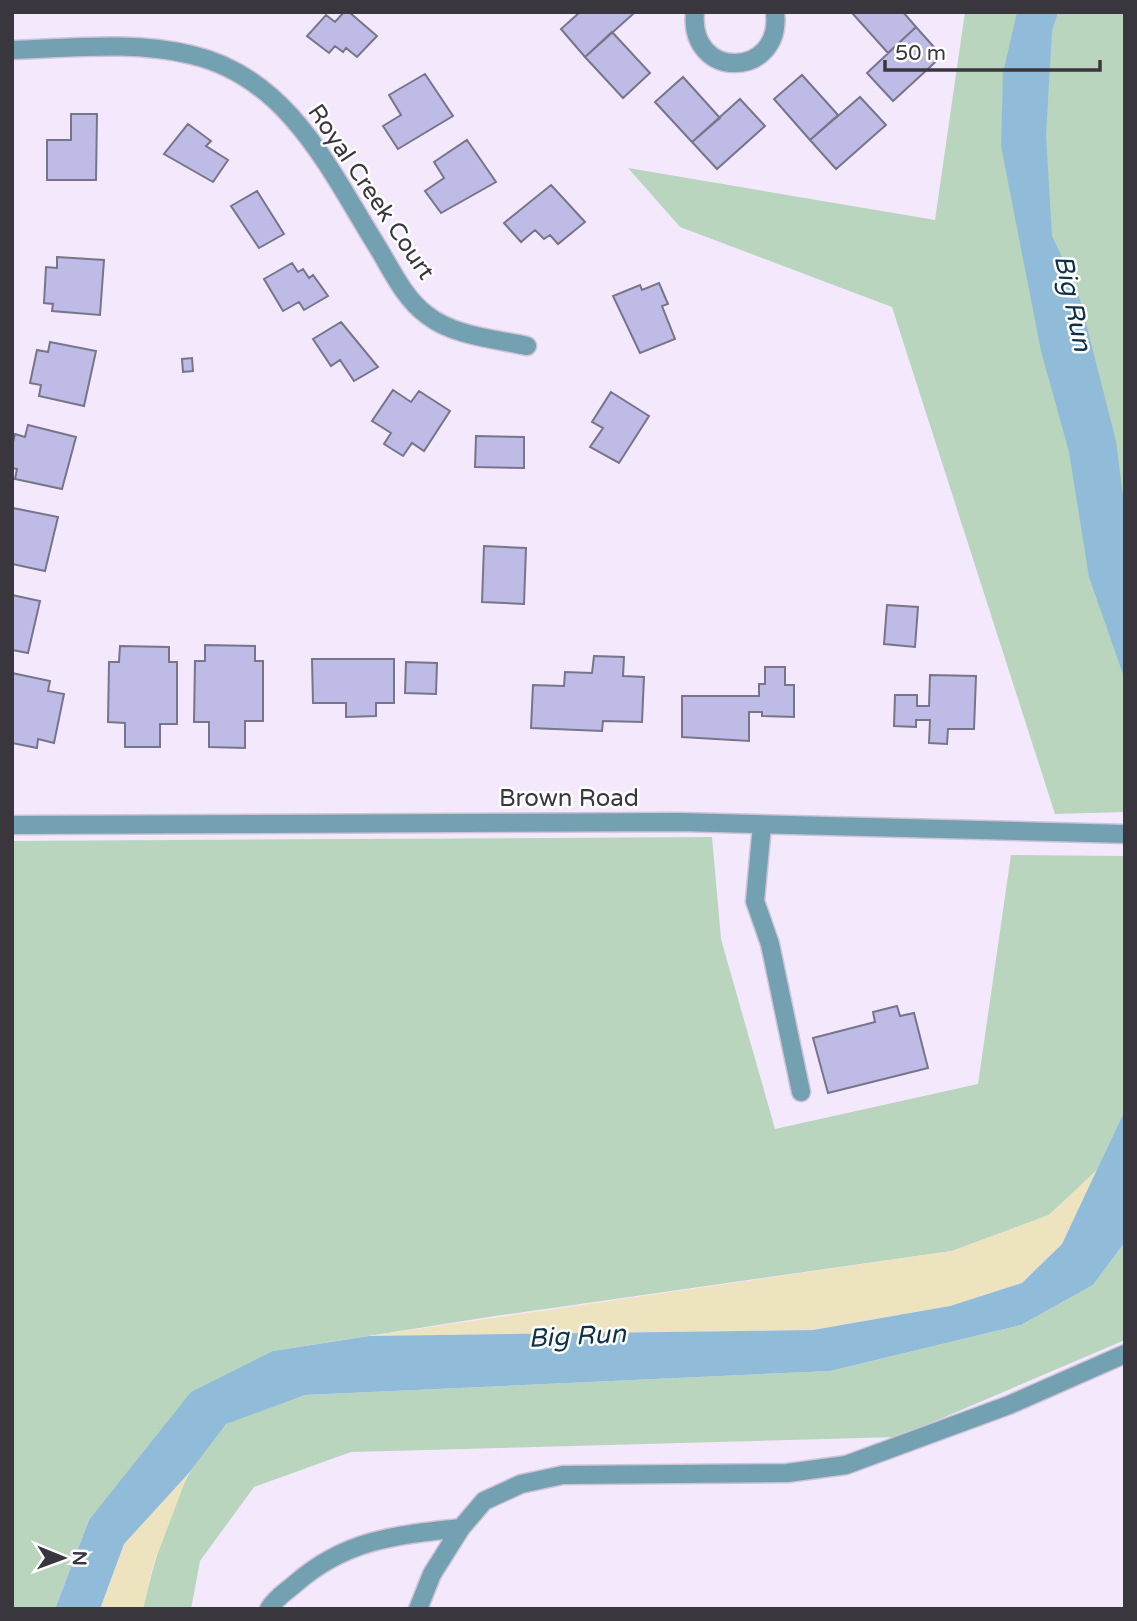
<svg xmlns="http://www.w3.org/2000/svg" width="1137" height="1621" font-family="'Varela Round',sans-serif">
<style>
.green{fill:#b9d5be}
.sand{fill:#ede3be}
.water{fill:#91bcd9}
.building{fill:#bebbe7;stroke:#777589;stroke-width:2}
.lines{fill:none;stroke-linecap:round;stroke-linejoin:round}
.minor-casing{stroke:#cfc4d6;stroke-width:21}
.minor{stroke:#73a1b1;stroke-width:18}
.labels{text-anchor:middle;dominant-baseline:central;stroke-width:5;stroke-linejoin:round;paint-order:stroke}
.street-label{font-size:24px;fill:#3a363e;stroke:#fff}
.water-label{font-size:26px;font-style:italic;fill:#0e3146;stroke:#fff}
</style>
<rect width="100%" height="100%" fill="#f4e8fc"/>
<path class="green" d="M965 12H1125V812L1055 814 892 307 680 227 628 168 935 220Z
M712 837 721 939 775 1129 978 1084 1011 855 1125 856V1110L1097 1170 1049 1215 952 1251 495 1316 273 1351 89 1520 55 1609H12V841Z
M1125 1242V1340L898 1437 351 1452 254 1487 200 1561 191 1609H143C156 1552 181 1465 225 1425 235 1415 288 1401 305 1395L830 1371 1021 1325 1093 1285Z"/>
<path class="sand" d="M1097 1170 1062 1244 1022 1283 950 1306 813 1330 369 1336 952 1251 1049 1215Z
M188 1474 153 1566 143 1609H100L124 1544Z"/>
<path class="water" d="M1017 12H1058L1052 31 1046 135 1052 236 1077 288 1116 441 1125 511V680L1089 577 1069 452 1041 351 1001 146 1003 73Z
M1125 1110V1242L1093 1285 1021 1325 830 1371 305 1395 226 1424 188 1474 124 1544 100 1609H55L89 1520 191 1392 273 1351 369 1336 813 1330 950 1306 1022 1283 1062 1244Z"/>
<path class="building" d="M344 12H349L377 36 357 57 346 48 343 52 335 46 329 53 307 36 326 15 335 22Z
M580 12H631L633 14 585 57 561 29Z
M903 12 916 27 888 53 852 13Z
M916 27 942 56 893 101 867 73Z
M612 32 650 73 623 98 585 57Z
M425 74 453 116 398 149 383 126 401 115 389 95Z
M802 75 838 115 810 140 774 99Z
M683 77 720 118 692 142 655 102Z
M860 97 886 125 836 169 810 140Z
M740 99 765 126 717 169 692 142Z
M71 114H97L96 180H47V140H71Z
M188 124 211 141 206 146 228 160 213 182 164 154Z
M467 140 496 182 441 213 425 191 444 178 434 162Z
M551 185 585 222 558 244 550 235 544 239 535 230 521 242 504 223Z
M257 191 284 234 259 248 231 206Z
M57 257 104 260 100 315 52 311 53 304 44 303 46 267 57 268Z
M292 263 298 272 303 269 309 278 313 275 328 296 304 310 299 302 283 311 264 279Z
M659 283 668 304 662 306 675 339 640 353 613 296 640 285 642 290Z
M341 322 378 367 354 381 340 360 331 366 313 339Z
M50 342 96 351 84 406 39 396 41 385 30 383 37 350 48 352Z
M192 358 193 371 183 372 182 359Z
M393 390 411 402 419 391 450 411 424 451 412 443 403 456 384 444 391 433 372 421Z
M611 392 649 416 619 463 590 447 603 428 592 422Z
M28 425 76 437 62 489 15 479 17 469 12 468V446L15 434 25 437Z
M476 436 524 437V468L475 467Z
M13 508 58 517 45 571 12 564Z
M484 546 526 548 524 604 482 602Z
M12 595 40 601 28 653 12 650Z
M887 605 918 607 915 647 884 644Z
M205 645 255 646V661H263V721H245V748L209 747V722H194L195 661H205Z
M120 646 169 647V662H177V724H160V747H125V723L108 722 109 662H119Z
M594 656 624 657 623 676 644 677 642 722 603 721 602 731 531 728 533 685 564 686 565 672 592 673Z
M312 659H394V703H376V716L346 717V703H313Z
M406 662 437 663 436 694 405 693Z
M765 667H785V685H794V717L762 716V712H749V741L682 737V696H759V684H765Z
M12 673 50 681 48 691 64 694 54 743 38 739 37 748 12 743Z
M930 675 976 676 974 729H948L947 744 929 743 930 720H916V727L894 726 895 695H917V706H929Z
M897 1006 900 1016 914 1013 928 1068 828 1093 813 1038 875 1022 873 1012Z"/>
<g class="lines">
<g class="minor-casing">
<path id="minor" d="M695 12C688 81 783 79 775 12
M12 50C71 48 134 41 192 55 290 78 331 173 380 251 393 273 406 300 427 315 453 336 496 339 527 346
M12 825 679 822 1125 834
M762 825 755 901 770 944 801 1092
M269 1609C275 1598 287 1591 296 1583 347 1539 397 1535 461 1528
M418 1609 432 1574 461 1528 484 1501 521 1484 563 1475 787 1473 846 1465 1009 1405 1125 1354"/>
</g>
<use href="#minor" class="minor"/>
</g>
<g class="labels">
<g class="street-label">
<text transform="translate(371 192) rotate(56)">Royal Creek Court</text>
<text x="569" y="798">Brown Road</text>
</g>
<g class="water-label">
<text transform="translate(1073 303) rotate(78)">Big Run</text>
<text transform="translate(577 1336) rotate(-3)">Big Run</text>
</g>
</g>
<rect width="1137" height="1621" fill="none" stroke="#3a363e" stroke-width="28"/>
<g transform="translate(63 1558) rotate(91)" stroke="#ffffff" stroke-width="5" paint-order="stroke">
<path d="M0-5L12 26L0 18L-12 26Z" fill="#3a363e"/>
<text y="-10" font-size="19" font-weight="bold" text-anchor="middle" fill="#3a363e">N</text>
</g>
<path d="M885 60v10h215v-10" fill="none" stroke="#3a363e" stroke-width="3.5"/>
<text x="895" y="60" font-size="21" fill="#3a363e" stroke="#ffffff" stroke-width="5" paint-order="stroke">50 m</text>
</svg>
